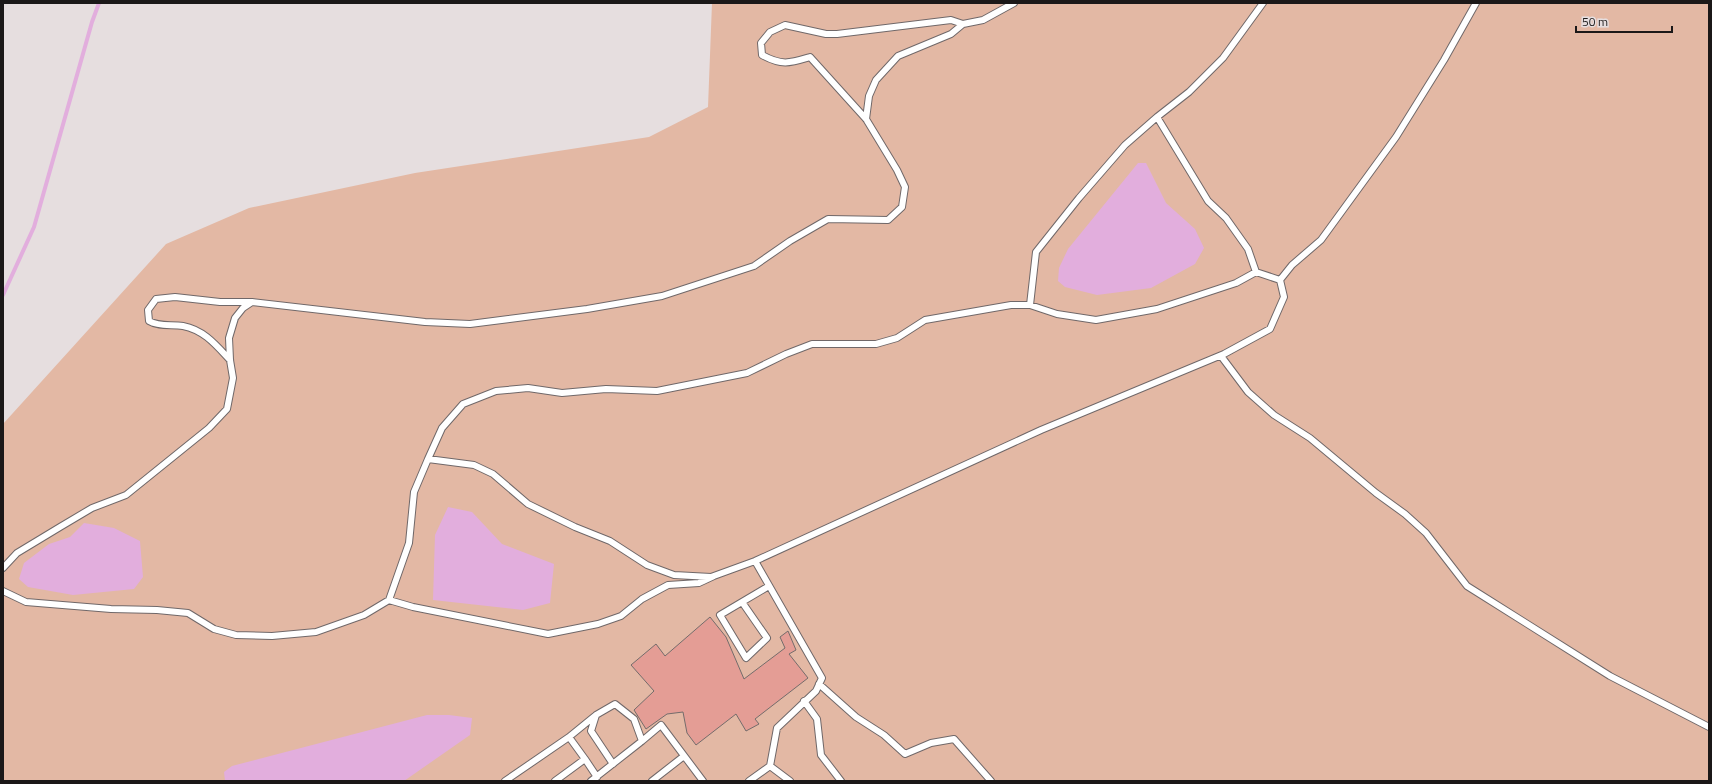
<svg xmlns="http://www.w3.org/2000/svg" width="1712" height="784" font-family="'Titillium Web',sans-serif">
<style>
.green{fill:#e3b8a4}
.water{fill:#e2aedd}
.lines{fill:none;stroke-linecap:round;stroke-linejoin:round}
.stream{stroke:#e2aedd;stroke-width:4}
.building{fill:#e49d95;stroke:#746c6b}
.service-casing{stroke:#706869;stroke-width:8}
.service{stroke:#fff;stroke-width:6}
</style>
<rect width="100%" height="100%" fill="#e6dedf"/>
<path class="green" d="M712 3H1709V781H3V424L166 244 249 208 415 173 649 137 708 107Z"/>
<path class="water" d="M1138 163H1146L1166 203 1195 229 1204 248 1195 264 1151 288 1097 295 1065 287 1058 281 1059 268 1068 249Z
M448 507 472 512 502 544 554 564 550 603 523 610 433 600 435 535Z
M84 523 114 528 140 541 143 577 134 589 73 595 28 587 19 579 24 563 49 544 70 537Z
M427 715H449L472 718 470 735 404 781H225L224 772 232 766Z"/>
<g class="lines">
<path class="stream" d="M3 295 34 227 92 22 99 3"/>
</g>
<path class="building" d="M710 617 726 637 744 679 785 648 780 637 788 631 796 650 789 654 808 678 755 719 759 724 746 731 736 714 696 745 687 733 683 712 667 714 646 729 634 710 654 691 631 665 656 644 665 656Z"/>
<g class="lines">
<g class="service-casing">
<path id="service" d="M963 24 983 20 1014 3
M1157 117 1189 92 1223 58 1263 3
M1280 280 1292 265 1321 240 1396 137 1444 60 1476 3
M252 302 425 322 470 324 587 309 662 296 754 266 790 241 828 219 888 220 902 207 905 187 897 170 866 119 810 57C790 63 782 66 762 55L761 43 770 32 785 25 826 34H837L951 20 963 24 951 34 898 56 876 80 869 96 866 119
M1030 305 1036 252 1079 198 1125 145 1157 117 1208 201 1226 218 1248 249 1256 272
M1221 356 1248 392 1274 415 1310 438 1376 493 1405 514 1426 533 1467 586 1610 676 1709 727
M428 459 442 428 463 404 496 391 528 388 562 393 606 389 657 391 747 373 786 354 812 344H876L897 338 925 320 1011 305H1030L1057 314 1096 320 1157 309 1236 283 1256 272 1280 280 1284 297 1270 329 1224 354 1041 430 755 561 711 577 674 575 647 565 610 541 575 527 528 504 493 474 474 465 428 459 414 492 409 543 389 600 413 607 548 634 598 624 621 616 642 599 668 585 699 583 714 576
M3 568 17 553 60 527 92 508 126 495 209 428 227 409 233 378 230 360 229 338 235 318 243 308 252 302H220L175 297 156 299 148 310 149 321C159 327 172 324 183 326 204 330 216 345 230 360
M3 591 26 602 111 609 157 610 188 613 214 629 236 635 272 636 316 632 364 615 389 600
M742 602 767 638 746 658 720 615 769 586
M819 684 856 717 884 735 905 754 931 743 954 739 991 781
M804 701 817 719 821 755 841 781
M569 737 596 715
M642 741 661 725 703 781
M770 766 790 781
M505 781 569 737 585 759
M555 781 585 759 597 777
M591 781 642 741 634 719 615 704 596 715 591 731 613 764
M652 781 684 756
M749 781 770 766 777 728 816 691 822 678 755 561"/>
</g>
<use href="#service" class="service"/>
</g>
<rect width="1712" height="784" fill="none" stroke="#1b1818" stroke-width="8"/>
<path d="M1576 26v6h96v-6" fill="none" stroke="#1b1818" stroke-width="2"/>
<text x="1582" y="26" font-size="12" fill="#1b1818" stroke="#e6dedf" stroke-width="3" paint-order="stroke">50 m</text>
</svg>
